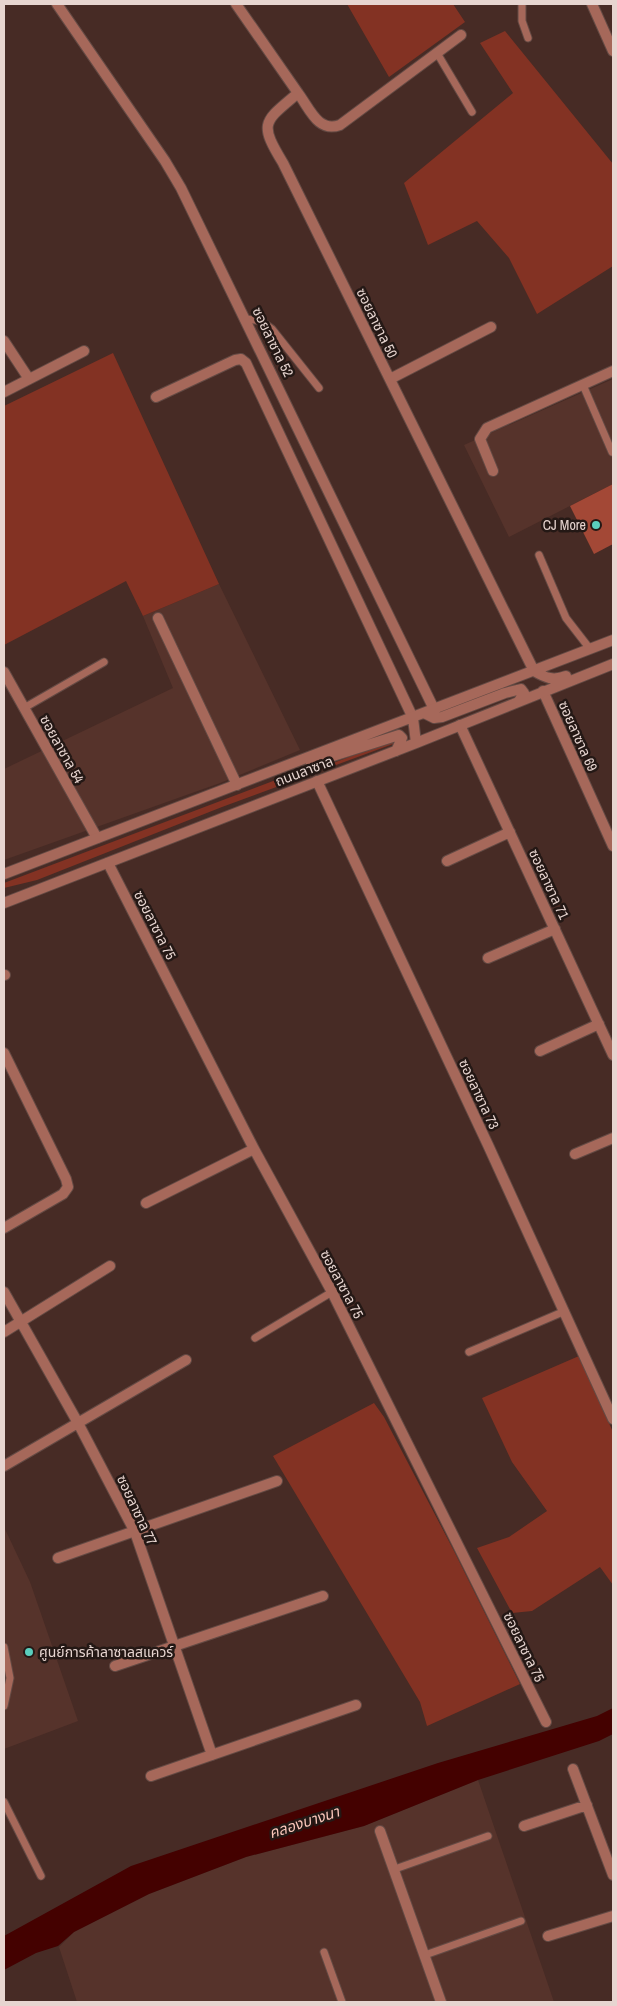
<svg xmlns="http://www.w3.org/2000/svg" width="617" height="2006" font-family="'Archivo Narrow','Noto Sans Thai',sans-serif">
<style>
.built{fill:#56332b}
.green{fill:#833223}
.water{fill:#440100}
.building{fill:#a34836}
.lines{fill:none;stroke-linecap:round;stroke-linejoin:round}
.service-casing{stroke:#644a44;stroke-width:9}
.minor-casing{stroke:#644a44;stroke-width:12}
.tertiary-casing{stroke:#644a44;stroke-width:12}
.service{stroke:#a6685a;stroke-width:7}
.minor{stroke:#a6685a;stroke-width:10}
.tertiary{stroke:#a6685a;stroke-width:10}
.poi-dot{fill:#5acebd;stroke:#241815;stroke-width:2}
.labels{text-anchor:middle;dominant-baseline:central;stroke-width:5;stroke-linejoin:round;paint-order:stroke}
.street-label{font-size:14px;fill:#e7d5d0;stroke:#241815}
.poi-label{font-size:14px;fill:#e7d5d0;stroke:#241815;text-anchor:end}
.water-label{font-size:15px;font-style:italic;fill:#fac6ba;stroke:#241815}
</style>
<rect width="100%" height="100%" fill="#472b25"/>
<path class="built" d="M613 379V484L509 537 464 445Z
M219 584 300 750 220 783 4 860V769L173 688 143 616Z
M4 1527 30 1582 78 1721 4 1749Z
M478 1780 554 2002H77L59 1947 74 1932 149 1894 246 1857 364 1826Z"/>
<path class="green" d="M347 4H453L465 22 389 77Z
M505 31 613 164V266L537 314 509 258 477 221 428 245 404 183 513 93 480 43Z
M113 353 219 584 143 616 126 581 4 645V406Z
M394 740 393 744 222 807 37 880 4 888V883L281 778 320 768Z
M579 1356 613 1432V1585L600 1567 532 1611 512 1613 477 1548 509 1537 547 1511 512 1462 482 1398Z
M374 1403 384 1417 454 1551 520 1684 427 1726 420 1702 273 1456Z"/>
<path class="water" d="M613 1708V1734L599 1741 478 1780 364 1826 246 1857 149 1894 74 1932 58 1946 36 1953 4 1970V1936L131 1866 438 1763 597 1716Z"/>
<path class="building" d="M613 484V544L594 554 570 506Z"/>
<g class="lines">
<g class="service-casing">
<path id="service" d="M522 4V21L528 38
M437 53 472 112
M246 319 261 321 272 329 319 388
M583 385 612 452
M539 555 566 618 590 649
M24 708 104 662
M255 1338 332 1292
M469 1352 565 1311
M4 1647 10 1678 4 1706
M4 1802 41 1876
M395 1869 488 1836
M324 1952 342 2002
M425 1955 521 1921"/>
</g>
<g class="minor-casing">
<path id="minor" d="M57 4 165 161 181 188 434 709
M236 4 298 93C264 122 258 122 283 163L534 671
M592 4 613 51
M298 93C310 109 318 133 340 125L461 35
M4 341 29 379
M390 379 491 327
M4 392 84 351
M156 397 235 360 241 359 246 363 413 718
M493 471 480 439 487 428 613 371
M158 618 237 785
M4 672 97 838
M543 691 613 846
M460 725 613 1055
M317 781 488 1145 613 1419
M447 861 510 832
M108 863 254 1149 332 1292 546 1722
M488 958 555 929
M4 975H5
M540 1051 599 1024
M4 1053 66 1179 68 1187 63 1194 4 1228
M575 1154 613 1138
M146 1203 254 1149
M4 1292 78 1423 135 1532 212 1755
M4 1332 110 1266
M4 1466 186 1360
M58 1558 277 1481
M115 1666 323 1596
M573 1769 613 1875
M151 1776 356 1705
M524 1826 587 1805
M380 1831 441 2002
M548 1936 613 1916"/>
</g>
<g class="tertiary-casing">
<path id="tertiary" d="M534 671C546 678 553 681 566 676
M424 713 434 718 442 717 505 693 521 689 524 693 519 701
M413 718 416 743
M311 763 399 735 402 738 396 751
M4 874 613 640
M4 903 416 743 613 664"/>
</g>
<use href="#service" class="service"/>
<use href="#minor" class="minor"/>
<use href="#tertiary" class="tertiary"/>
</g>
<g class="poi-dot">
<circle cx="596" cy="525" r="5"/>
<circle cx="29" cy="1652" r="5"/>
</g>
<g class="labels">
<g class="street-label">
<text transform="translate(377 323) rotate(64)">ซอยลาซาล 50</text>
<text transform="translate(273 342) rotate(64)">ซอยลาซาล 52</text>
<text transform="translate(578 736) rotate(66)">ซอยลาซาล 69</text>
<text transform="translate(62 749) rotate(61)">ซอยลาซาล 54</text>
<text transform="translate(304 771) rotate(-21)">ถนนลาซาล</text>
<text transform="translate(549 884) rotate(65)">ซอยลาซาล 71</text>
<text transform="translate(155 925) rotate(63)">ซอยลาซาล 75</text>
<text transform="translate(479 1094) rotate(65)">ซอยลาซาล 73</text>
<text transform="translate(342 1284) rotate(62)">ซอยลาซาล 75</text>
<text transform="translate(137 1510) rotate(65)">ซอยลาซาล 77</text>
<text transform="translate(524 1647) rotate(64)">ซอยลาซาล 75</text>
</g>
<g class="poi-label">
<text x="586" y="525">CJ More</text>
<text x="39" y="1652" text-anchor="start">ศูนย์การค้าลาซาลสแควร์</text>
</g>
<g class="water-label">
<text transform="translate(304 1822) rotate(-18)">คลองบางนา</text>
</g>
</g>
<rect width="617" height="2006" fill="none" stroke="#e7d5d0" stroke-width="10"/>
</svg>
